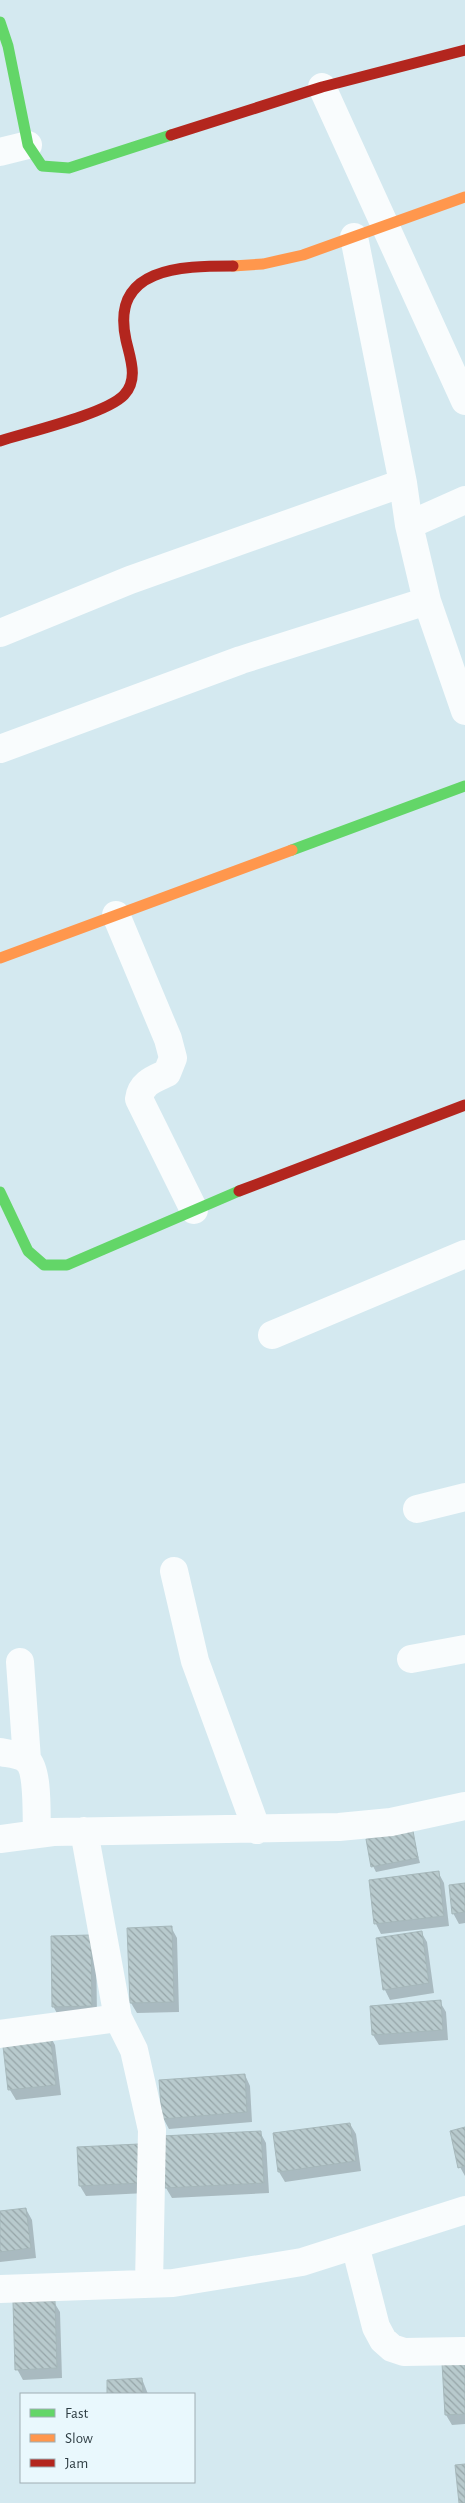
<svg xmlns="http://www.w3.org/2000/svg" width="465" height="2503" font-family="'Alegreya Sans',sans-serif">
<style>
.shadow{fill:#0003}
.building{fill:url(#building-back-hatch);stroke:#a6b8bb}
.lines{fill:none;stroke-linecap:round;stroke-linejoin:round}
.street{stroke:#f9fcfd;stroke-width:28}
.fast{stroke:#63d668;stroke-width:11}
.slow{stroke:#ff974d;stroke-width:11}
.jam{stroke:#b3261e;stroke-width:11}
</style>
<defs>
<pattern id="building-back-hatch" width="6" height="6" patternUnits="userSpaceOnUse" patternTransform="scale(1.25)"><rect width="6" height="6" fill="#b8cacd"/><path d="M-1 5l2 2M0 0l6 6M5-1l2 2" fill="none" stroke="#96a5a8"/></pattern>
</defs>
<rect width="100%" height="100%" fill="#d4e9f0"/>
<path class="shadow" d="M412 1832 420 1863 376 1872 373 1866Z
M438 1872 444 1883 449 1926 381 1934 376 1924 371 1881Z
M465 1884V1923L459 1924 453 1913Z
M171 1927 177 1938 179 2012 137 2013 131 2003Z
M421 1932 427 1942 434 1993 390 2000 385 1990Z
M53 1937 96 1947 97 2016 59 2017 53 2006Z
M440 2002 446 2012 448 2040 379 2045 373 2035 371 2007Z
M49 2034 55 2045 61 2095 16 2100 10 2090Z
M245 2075 250 2086 252 2122 169 2129 163 2118Z
M350 2124 356 2134 361 2171 285 2182 279 2172Z
M465 2129V2176L460 2167Z
M260 2132 266 2143 269 2193 172 2198 166 2188Z
M138 2145 146 2193 86 2196 80 2186Z
M26 2209 32 2220 36 2258 0 2262V2212Z
M54 2302 60 2312 62 2378 23 2380 17 2369Z
M465 2363V2424L452 2425 446 2415 443 2365Z
M142 2379 148 2394H109L108 2381Z"/>
<path class="building" d="M413 1831 418 1858 371 1867 366 1839Z
M439 1871 444 1916 374 1924 369 1880Z
M465 1883V1912L452 1914 449 1885Z
M172 1926 174 2002 130 2003 127 1928Z
M422 1931 429 1983 383 1990 376 1938Z
M91 1935 92 2006 52 2007 51 1936Z
M441 2000 443 2030 372 2035 370 2006Z
M50 2033 56 2085 8 2090 2 2038Z
M245 2074 247 2112 162 2119 159 2080Z
M350 2123 356 2161 278 2172 273 2133Z
M465 2127V2166L458 2168 450 2131Z
M261 2131 264 2183 165 2188 162 2136Z
M139 2144 141 2183 79 2186 77 2147Z
M26 2208 31 2248 0 2252V2211Z
M55 2301 57 2368 15 2370 13 2302Z
M465 2362V2414L445 2415 442 2363Z
M142 2378 143 2394H107V2380Z
M465 2464V2503H459L455 2465Z"/>
<g class="lines">
<path class="street" d="M322 87 465 401
M0 152 28 145
M354 237 403 483 409 525
M465 500 409 525 427 601 465 711
M0 633 130 580 403 483
M0 749 241 660 427 601
M116 915 168 1039 173 1058 167 1073C154 1079 141 1083 139 1099L194 1210
M272 1335 465 1254
M417 1509 465 1497
M174 1571 195 1661 257 1830
M411 1659 465 1649
M20 1662 27 1760
M0 1752C9 1754 20 1754 27 1760 39 1771 36 1817 37 1834
M84 1831 118 2018 134 2050 152 2130 149 2284
M0 1839 53 1832 339 1827 391 1822 465 1806
M0 2034 118 2018
M355 2245 376 2327 383 2340 392 2348 404 2352 465 2351
M0 2289 173 2283 302 2262 465 2210"/>
<path class="fast" d="M0 22 8 46 28 145 42 166 69 168 171 135
M292 850 465 786
M0 1192 28 1251 44 1265H67L239 1191"/>
<path class="slow" d="M233 266 263 264 303 255 465 197
M0 958 292 850"/>
<path class="jam" d="M171 135 322 87 465 50
M0 441C28 432 106 414 124 395 139 379 130 358 126 340 110 267 181 266 233 266
M239 1191 465 1105"/>
</g>
<rect x="20" y="2393" width="175" height="90" fill="#e9f8fd" stroke="#9faeb3"/>
<rect x="30" y="2409" width="25" height="8" fill="#63d668" stroke="#9faeb3"/>
<text x="65" y="2418" font-size="15" fill="#2f3e44">Fast</text>
<rect x="30" y="2434" width="25" height="8" fill="#ff974d" stroke="#9faeb3"/>
<text x="65" y="2443" font-size="15" fill="#2f3e44">Slow</text>
<rect x="30" y="2459" width="25" height="8" fill="#b3261e" stroke="#9faeb3"/>
<text x="65" y="2468" font-size="15" fill="#2f3e44">Jam</text>
</svg>
